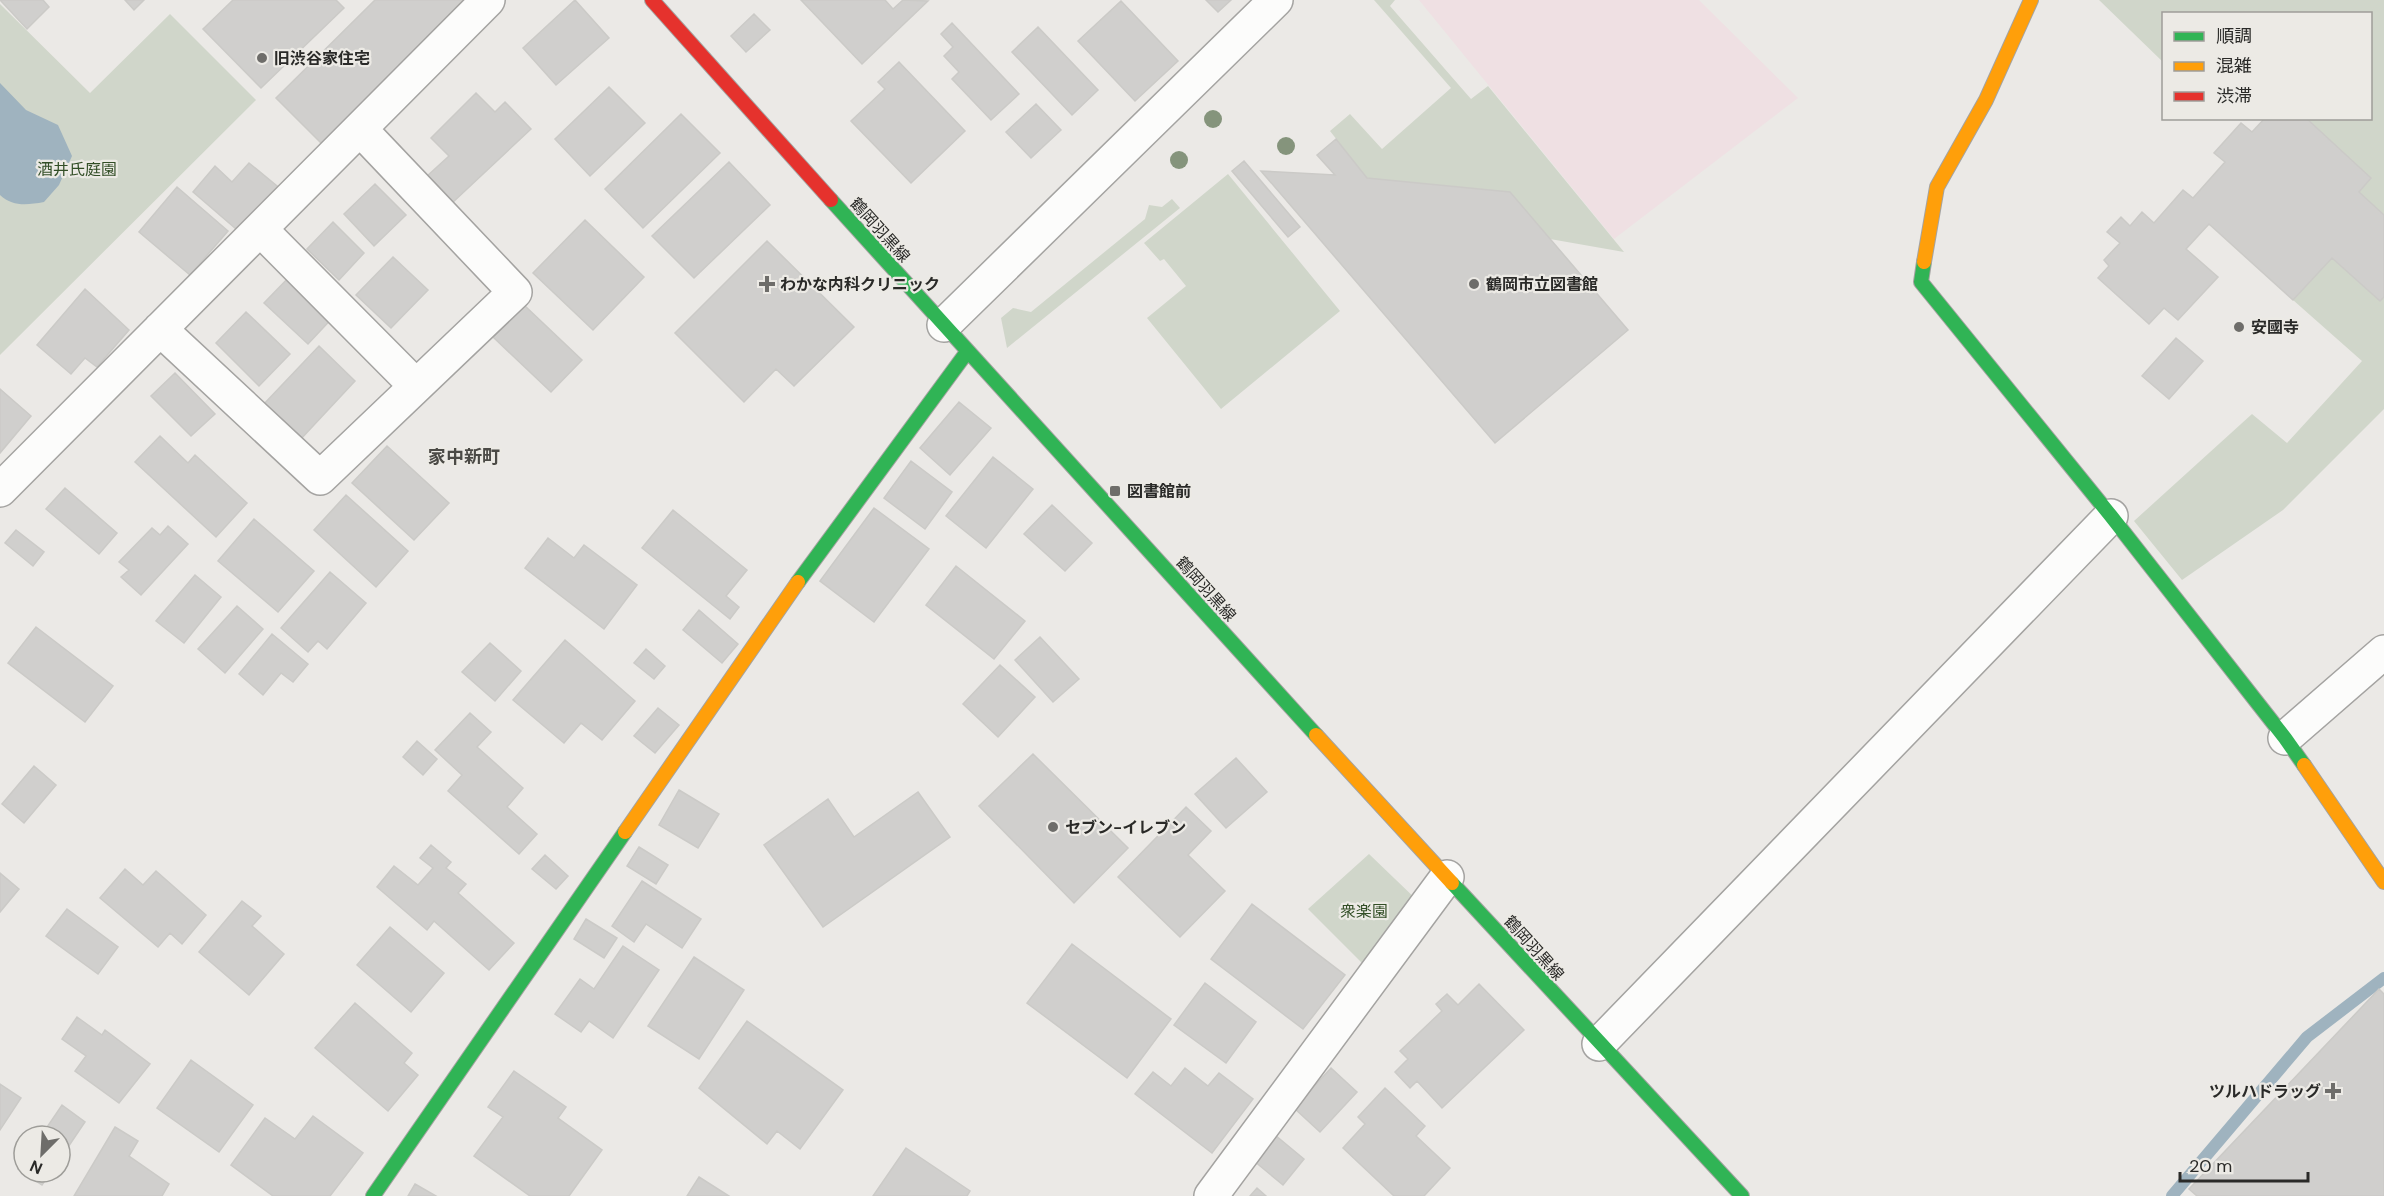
<svg xmlns="http://www.w3.org/2000/svg" width="2384" height="1196" font-family="'DM Sans','Noto Sans JP',sans-serif">
<style>
.education{fill:#efe0e3}
.green{fill:#d0d6ca}
.water{fill:#9fb3bf}
.lines{fill:none;stroke-linecap:round;stroke-linejoin:round}
.stream{stroke:#9fb3bf;stroke-width:12}
.building{fill:#d0cfcd;stroke:#cbcac7;stroke-width:1.5}
.street-casing{stroke:#a4a3a1;stroke-width:36}
.fast-casing{stroke:#a4a3a1;stroke-width:16}
.slow-casing{stroke:#a4a3a1;stroke-width:16}
.jam-casing{stroke:#a4a3a1;stroke-width:16}
.street{stroke:#fcfcfb;stroke-width:33}
.fast{stroke:#30b455;stroke-width:14}
.slow{stroke:#ff9f0a;stroke-width:14}
.jam{stroke:#e5322d;stroke-width:14}
.tree{fill:#85947c}
.poi-dot{fill:#6e6d6a;stroke:#eceae5;stroke-width:2}
.labels{text-anchor:middle;dominant-baseline:central;stroke-width:4.5;stroke-linejoin:round;paint-order:stroke}
.poi-label{font-size:16px;font-weight:bold;fill:#2a2a28;stroke:#eceae5;text-anchor:start}
.park-label{font-size:16px;fill:#324e26;stroke:#eceae5}
.street-label{font-size:16px;fill:#2a2a28;stroke:#eceae5}
.neighbourhood-label{font-size:18px;font-weight:bold;fill:#4b4a46;stroke:#eceae5}
</style>
<rect width="100%" height="100%" fill="#ebe9e6"/>
<path class="education" d="M1419 0H1699L1798 98 1614 239Z"/>
<path class="green" d="M1374 0H1395L1390 6 1471 99 1488 86 1624 252 1550 239 1510 192 1367 178 1330 131 1350 114 1382 149 1451 88Z
M2099 0H2384V215L2359 192 2371 178 2306 119 2370 118V14H2164L2163 62Z
M0 4 90 93 170 14 256 100 0 355Z
M1228 174 1340 311 1221 409 1147 318 1186 286 1164 259 1160 261 1144 243Z
M1172 199 1180 208 1007 348 1001 318 1013 308 1031 312 1145 219 1149 205 1162 207Z
M2332 258 2380 301 2384 297V409L2283 510 2182 580 2134 521 2252 414 2287 443 2362 361 2293 300Z
M1369 854 1420 903 1366 967 1308 909Z"/>
<path class="water" d="M0 83 26 110 58 125 72 156 59 185 44 202C27 205 13 207 0 195Z"/>
<g class="lines">
<path class="stream" d="M2172 1196 2307 1037 2384 978"/>
</g>
<path class="building" d="M0 0H43L49 7 27 29Z
M125 0H144L134 10Z
M233 0H336L344 8 261 88 203 29Z
M375 0H474L325 147 276 98Z
M575 0 609 38 556 85 523 48Z
M801 0H885L893 9 903 0 928 1 862 64Z
M1206 0H1231L1218 12Z
M1121 1 1178 61 1135 101 1078 41Z
M754 14 770 30 746 52 731 36Z
M952 23 1019 94 991 120 952 79 959 72 944 56 953 47 941 34Z
M1038 27 1098 90 1072 115 1012 52Z
M899 62 965 131 911 183 851 121 885 89 878 82Z
M609 87 645 123 590 176 555 139Z
M476 93 495 112 505 102 531 129 451 204 426 177 449 156 431 138Z
M1036 104 1061 130 1031 158 1006 132Z
M681 114 720 153 643 228 605 189Z
M2265 118H2306L2371 178 2359 192 2384 215V297L2380 301 2332 258 2293 300 2209 224 2186 249 2218 277 2178 320 2164 308 2149 324 2098 278 2109 266 2104 260 2120 243 2107 232 2121 217 2130 226 2142 212 2154 223 2183 190 2193 198 2225 162 2214 153 2241 123 2252 132Z
M1336 139 1367 178 1510 192 1628 330 1495 443 1261 171 1335 175 1317 155Z
M1244 161 1300 227 1288 237 1232 171Z
M729 162 770 205 694 278 652 236Z
M249 163 282 190 243 235 193 192 215 166 232 182Z
M375 184 406 215 374 246 344 214Z
M177 187 228 231 190 275 139 232Z
M585 220 644 277 593 330 533 273Z
M333 222 364 253 339 280 307 249Z
M767 241 854 327 794 386 776 369 744 402 675 333Z
M393 257 428 290 391 328 356 295Z
M293 273 336 314 308 344 264 303Z
M85 289 129 330 97 367 85 358 71 374 37 345Z
M524 305 582 360 551 392 493 337Z
M246 312 290 354 259 386 216 343Z
M2176 338 2203 361 2169 399 2142 376Z
M319 346 355 381 300 440 263 405Z
M175 373 215 414 191 436 151 396Z
M0 389 31 416 0 453Z
M959 402 991 428 950 475 920 448Z
M160 436 188 463 195 455 247 503 216 537 135 462Z
M387 446 449 503 414 540 352 483Z
M993 457 1033 489 986 548 946 516Z
M911 461 952 492 925 529 884 498Z
M65 488 117 533 99 554 46 509Z
M346 495 408 551 376 587 314 530Z
M1052 505 1092 543 1065 571 1024 534Z
M874 508 929 549 874 622 820 581Z
M673 510 747 570 726 596 739 607 730 619 642 548Z
M254 519 314 571 278 612 218 561Z
M168 526 188 544 141 595 121 577 129 570 119 562 152 528 160 535Z
M16 530 44 552 33 566 5 543Z
M548 538 574 558 584 545 637 585 604 629 525 568Z
M956 566 1025 621 994 659 926 605Z
M330 572 366 603 327 649 318 641 308 652 281 628Z
M195 575 221 597 184 643 156 621Z
M237 606 263 629 225 673 198 649Z
M699 610 738 644 722 663 683 630Z
M36 627 113 686 85 722 8 663Z
M272 634 308 664 293 682 281 673 263 695 239 674Z
M1040 637 1079 679 1053 702 1015 660Z
M565 640 635 701 602 740 581 723 564 743 513 700Z
M490 643 521 671 495 701 462 672Z
M646 649 665 666 654 679 634 663Z
M1000 665 1035 697 998 737 963 704Z
M658 708 679 725 655 753 634 736Z
M470 713 491 732 477 747 523 788 507 807 537 834 519 854 448 791 462 775 435 750Z
M417 741 437 759 423 775 403 757Z
M1033 754 1128 848 1074 903 979 806Z
M1236 758 1267 792 1226 828 1195 794Z
M34 766 56 785 24 823 2 804Z
M679 790 719 814 698 848 659 825Z
M918 792 950 837 823 927 764 845 828 799 854 837Z
M1186 807 1211 831 1188 855 1225 891 1180 937 1118 877Z
M431 845 451 862 446 868 466 884 458 893 514 943 489 970 434 921 427 930 377 887 394 866 418 885 433 868 420 858Z
M639 847 668 865 656 884 627 866Z
M545 855 568 876 556 889 532 869Z
M125 869 143 885 156 871 206 915 182 944 170 933 158 947 100 898Z
M0 873 19 889 0 912Z
M642 881 701 919 682 948 646 924 634 942 612 926Z
M242 901 261 916 252 926 284 954 249 995 199 952Z
M1252 904 1345 975 1303 1029 1211 959Z
M67 909 118 947 98 974 46 936Z
M586 919 617 938 604 958 574 939Z
M390 927 444 973 411 1012 357 965Z
M1072 944 1171 1019 1127 1078 1027 1003Z
M623 946 659 970 613 1038 589 1021 581 1032 555 1014 580 979 594 989Z
M694 957 744 990 699 1059 648 1026Z
M1205 983 1256 1022 1226 1063 1174 1025Z
M1479 984 1524 1030 1442 1108 1417 1081 1410 1088 1395 1072 1408 1059 1400 1051 1442 1011 1436 1004 1447 994 1458 1005Z
M2379 989 2384 994V1196H2197L2189 1189Z
M355 1003 412 1053 404 1063 418 1075 388 1111 315 1048Z
M77 1017 102 1035 105 1030 150 1064 119 1103 75 1071 86 1056 62 1039Z
M747 1021 843 1090 800 1149 777 1131 767 1144 699 1088Z
M191 1060 253 1105 219 1152 157 1108Z
M1185 1068 1208 1086 1219 1073 1253 1099 1212 1153 1135 1094 1153 1072 1171 1086Z
M1331 1068 1357 1092 1320 1132 1294 1108Z
M514 1071 566 1107 558 1118 602 1150 569 1196H530L474 1156 503 1117 488 1107Z
M0 1084 21 1098 0 1130Z
M1385 1088 1425 1126 1416 1136 1450 1168 1424 1196H1394L1343 1148 1365 1124 1358 1117Z
M62 1105 85 1122 60 1159V1136H41Z
M313 1116 363 1153 330 1196H273L231 1165 265 1118 295 1139Z
M115 1127 138 1141 129 1156 169 1184 162 1196H74Z
M1275 1135 1304 1159 1283 1185 1254 1161Z
M906 1148 970 1191 967 1196H873Z
M24 1161V1172H51L42 1185 18 1169Z
M699 1177 729 1196H687Z
M415 1184 436 1196H408Z
M1257 1188 1266 1196H1250Z"/>
<g class="lines">
<g class="street-casing">
<path id="street" d="M260 229 416 386
M944 325 1276 0
M160 329 320 478 515 292 360 129
M0 490 488 0
M2285 738 2384 652
M1599 1044 2111 516
M1211 1196 1447 877"/>
</g>
<g class="fast-casing">
<path id="fast" d="M831 200 1316 735
M1924 262 1921 282 2111 516 2285 738 2304 765
M798 582 967 352
M1452 883 1742 1196
M373 1196 625 832"/>
</g>
<g class="slow-casing">
<path id="slow" d="M1924 262 1937 187 1986 100 2031 0
M1316 735 1452 883
M2304 765 2384 882
M625 832 798 582"/>
</g>
<g class="jam-casing">
<path id="jam" d="M652 0 831 200"/>
</g>
<use href="#street" class="street"/>
<use href="#fast" class="fast"/>
<use href="#slow" class="slow"/>
<use href="#jam" class="jam"/>
</g>
<g class="tree">
<circle cx="1213" cy="119" r="9"/>
<circle cx="1286" cy="146" r="9"/>
<circle cx="1179" cy="160" r="9"/>
</g>
<g class="poi-dot">
<circle cx="262" cy="58" r="6"/>
<path d="M764 275h6v6h6v6h-6v6h-6v-6h-6v-6h6z"/>
<circle cx="1474" cy="284" r="6"/>
<circle cx="2239" cy="327" r="6"/>
<rect x="1109" y="485" width="12" height="12" rx="3"/>
<circle cx="1053" cy="827" r="6"/>
<path d="M2330 1082h6v6h6v6h-6v6h-6v-6h-6v-6h6z"/>
</g>
<g class="labels">
<g class="poi-label">
<text x="274" y="58">旧渋谷家住宅</text>
<text x="780" y="284">わかな内科クリニック</text>
<text x="1486" y="284">鶴岡市立図書館</text>
<text x="2251" y="327">安國寺</text>
<text x="1127" y="491">図書館前</text>
<text x="1065" y="827">セブン-イレブン</text>
<text x="2321" y="1091" text-anchor="end">ツルハドラッグ</text>
</g>
<g class="park-label">
<text x="77" y="169">酒井氏庭園</text>
<text x="1364" y="911">衆楽園</text>
</g>
<g class="street-label">
<text transform="translate(880 230) rotate(48)">鶴岡羽黒線</text>
<text transform="translate(1206 589) rotate(48)">鶴岡羽黒線</text>
<text transform="translate(1534 948) rotate(48)">鶴岡羽黒線</text>
</g>
<g class="neighbourhood-label">
<text x="464" y="457">家中新町</text>
</g>
</g>
<rect x="2162" y="12" width="210" height="108" fill="#eceae5" stroke="#9e9d99" stroke-width="1.5"/>
<rect x="2174" y="32" width="30" height="9" fill="#30b455" stroke="#9e9d99" stroke-width="1.5"/>
<text x="2216" y="42" font-size="18" fill="#2a2a28">順調</text>
<rect x="2174" y="62" width="30" height="9" fill="#ff9f0a" stroke="#9e9d99" stroke-width="1.5"/>
<text x="2216" y="72" font-size="18" fill="#2a2a28">混雑</text>
<rect x="2174" y="92" width="30" height="9" fill="#e5322d" stroke="#9e9d99" stroke-width="1.5"/>
<text x="2216" y="102" font-size="18" fill="#2a2a28">渋滞</text>
<g transform="translate(42 1154) rotate(204)"><circle r="28" fill="#eceae5" stroke="#9e9d99" stroke-width="1.5"/>
<path d="M0-4.5L10 22L0 15L-10 22Z" fill="#6e6d6a"/>
<text y="-9" font-size="16" font-weight="bold" text-anchor="middle" fill="#2a2a28">N</text>
</g>
<path d="M2180 1172v9h128v-9" fill="none" stroke="#2a2a28" stroke-width="3"/>
<text x="2189" y="1172" font-size="18" fill="#2a2a28" stroke="#eceae5" stroke-width="4.5" paint-order="stroke">20 m</text>
</svg>
